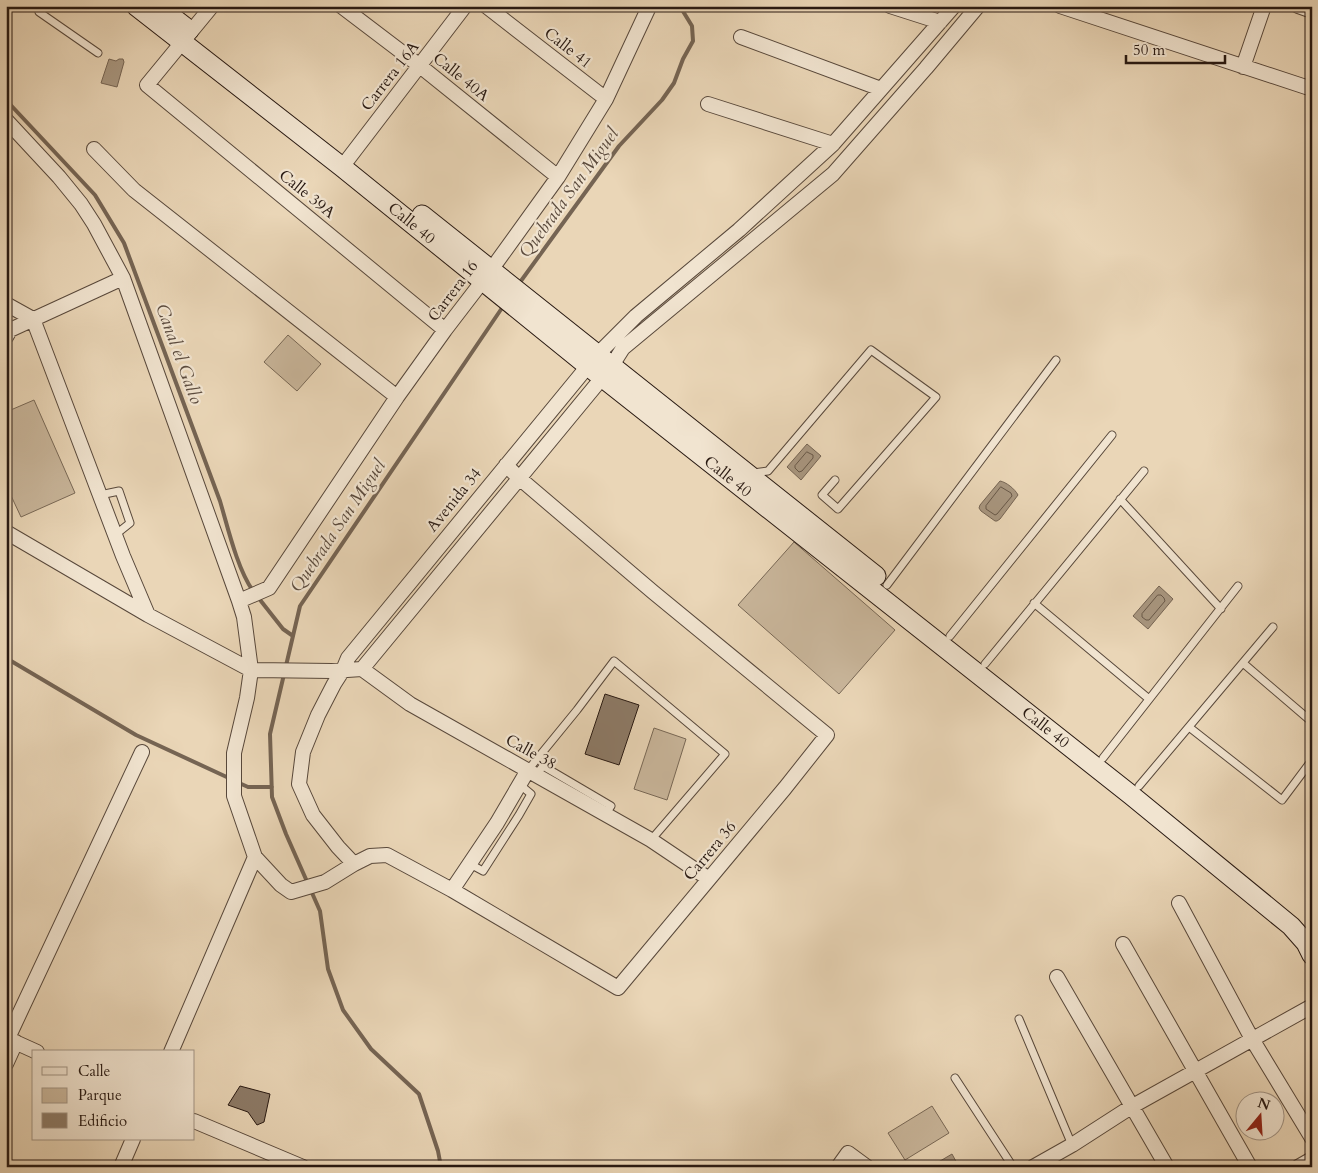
<svg xmlns="http://www.w3.org/2000/svg" width="1318" height="1173" font-family="Cardo,serif">
<style>
.green{fill:#c9b69b;stroke:#786856}
.water{fill:#a8967f;stroke:#756453}
.lines{fill:none;stroke-linecap:round;stroke-linejoin:round}
.shore{stroke:#685848;stroke-width:1}
.stream{stroke:#756453;stroke-width:4}
.building{fill:#8d7b68;stroke:#281912}
.lane-casing{stroke:#58483b;stroke-width:9}
.street-casing{stroke:#58483b;stroke-width:16}
.secondary-casing{stroke:#281912;stroke-width:21}
.lane{stroke:#f1e4d0;stroke-width:7}
.street{stroke:#f1e4d0;stroke-width:14}
.secondary{stroke:#f1e4d0;stroke-width:19}
.labels{text-anchor:middle;dominant-baseline:central;stroke-width:4.5;stroke-linejoin:round;paint-order:stroke}
.street-label{font-size:16px;fill:#281912;stroke:#f1e4d0}
.water-label{font-size:18px;font-style:italic;fill:#5b4b3e;stroke:#f1e4d0}
</style>
<rect width="100%" height="100%" fill="#ead6b7"/>
<filter id="stains"><feTurbulence type="fractalNoise" baseFrequency=".004" numOctaves="4"/><feColorMatrix values="0 0 0 0 .2 0 0 0 0 .09 0 0 0 0 .02 0 0 0 .5 -.17"/></filter>
<radialGradient id="worn" r=".72"><stop offset=".6" stop-color="#630" stop-opacity="0"/><stop offset="1" stop-color="#630" stop-opacity=".3"/></radialGradient>
<path class="green" d="M288 335 321 364 297 391 264 362Z
M34 400 75 493 21 517 6 485V412Z
M794 542 895 630 839 694 738 605Z
M654 728 686 739 667 800 634 789Z
M932 1106 949 1133 905 1160 888 1133Z"/>
<path class="water" d="M109 59 116 61 119 59H123L124 62 117 87 101 83Z
M807 444 821 456 801 480 787 467Z
M1000 481C1006 482 1015 489 1018 495L1000 519 997 521H995L981 511 979 508 980 505Z
M1159 586 1173 599 1148 629 1133 616Z
M952 1154 958 1165 956 1167H930Z"/>
<g class="lines">
<path class="shore" d="M807 452 813 455V458L802 471 799 472 795 468V466Z
M1001 487 1011 493 1012 496 997 514 995 515 986 509V506Z
M1158 595H1161L1164 598 1165 601 1149 620H1146L1142 617V614Z"/>
<path class="stream" d="M6 100 95 195 124 243 220 501C228 528 237 568 253 591
M518 285 619 146 662 100 674 83 683 59 693 41 692 26 681 8
M257 596 283 629 293 636
M6 658 136 735 231 779
M237 782 248 787H272
M441 1167 438 1151 419 1094 371 1049 343 1010 328 969 320 911 286 834 272 797 270 734 300 606 504 305"/>
</g>
<path class="building" d="M605 694 639 705 619 765 585 754Z
M240 1086 270 1094 264 1122 257 1125 248 1112 228 1105Z"/>
<g class="lines">
<g class="lane-casing">
<path id="lane" d="M37 6 39 12 98 53
M753 473 768 471 871 350 936 397 838 509 822 495 835 480
M100 495 119 491 130 523 115 535
M1120 499 1221 609
M887 585 1056 360
M1034 603 1149 699
M950 636 1112 435
M1243 663 1312 722
M985 664 1144 471
M1189 727 1282 800 1312 760
M1103 758 1238 586
M528 770 577 710 614 661 725 754 651 840
M536 775 543 766 611 806 606 814
M1139 786 1273 627
M470 864 483 871 519 815 531 794 519 784
M1019 1019 1072 1145
M955 1078 1013 1167"/>
</g>
<g class="street-casing">
<path id="street" d="M212 6 147 85 445 330
M341 6 420 66 558 177
M486 6 606 99
M890 6 940 22
M1060 6 1312 89
M1298 6 1312 11
M741 37 881 89
M1243 67 1264 6
M708 104 833 144
M6 120 59 177 81 204 94 224 123 278 239 601
M94 149 134 190 397 397
M342 167 465 6
M6 304 33 319 123 556 148 615
M6 337 10 330 123 278
M506 465 518 477 653 592 827 735 785 788 618 988 452 890 387 855 370 856 354 864 325 882 291 892 281 885 255 857 234 796V753L247 698 251 670 244 617 239 601 269 588 397 397 445 330 491 270 558 177 606 99 648 9V6
M6 532 148 615 251 670 332 671 362 669 410 704 651 840 709 879
M362 669 611 367 623 348 833 174 926 68 978 6
M354 864 338 847 313 815 299 784 303 752 318 715 334 684 343 670 348 658 597 355 636 316 739 230 833 144 954 6
M452 890 497 823 528 770
M1179 903 1252 1039 1312 1138
M1123 944 1250 1167
M1057 977 1167 1167
M6 1038 37 1052
M8 1038 142 752
M171 1052 255 857
M6 1064 16 1042
M194 1121 303 1167
M121 1167 133 1139
M838 1167 848 1153 867 1167
M1033 1167 1072 1145 1131 1107 1312 1006
M1298 1167 1312 1159"/>
</g>
<g class="secondary-casing">
<g id="secondary">
<path id="s1" d="M136 6 342 167 588 366 1131 795 1291 926 1306 943 1312 955"/>
<path d="M158 6 189 30"/>
<path d="M422 215 876 576"/>
</g>
</g>
<use href="#lane" class="lane"/>
<use href="#street" class="street"/>
<use href="#secondary" class="secondary"/>
</g>
<g class="labels">
<g class="street-label">
<text transform="translate(568 48) rotate(38)">Calle 41</text>
<text transform="translate(390 76) rotate(-52)">Carrera 16A</text>
<text transform="translate(461 77) rotate(39)">Calle 40A</text>
<text transform="translate(307 194) rotate(39)">Calle 39A</text>
<text stroke="none"><textPath href="#s1" startOffset="351">Calle 40</textPath></text>
<text transform="translate(453 291) rotate(-53)">Carrera 16</text>
<text stroke="none"><textPath href="#s1" startOffset="756">Calle 40</textPath></text>
<text transform="translate(454 500) rotate(-51)">Avenida 34</text>
<text stroke="none"><textPath href="#s1" startOffset="1161">Calle 40</textPath></text>
<text transform="translate(531 752) rotate(29)">Calle 38</text>
<text transform="translate(710 851) rotate(-50)">Carrera 36</text>
</g>
<g class="water-label">
<text transform="translate(569 193) rotate(-54)">Quebrada San Miguel</text>
<text transform="translate(179 354) rotate(70)">Canal el Gallo</text>
<text transform="translate(338 526) rotate(-56)">Quebrada San Miguel</text>
</g>
</g>
<rect width="1318" height="1173" fill="none" stroke="#ead6b7" stroke-width="25"/>
<rect x="8" y="8" width="1303" height="1158" fill="none" stroke="#281912" stroke-width="2.5"/>
<rect x="12" y="12" width="1293" height="1148" fill="none" stroke="#281912"/>
<rect x="32" y="1050" width="162" height="90" fill="#f1e4d0" stroke="#a19384"/>
<rect x="42" y="1067" width="25" height="8" fill="#f1e4d0" stroke="#a19384"/>
<text x="78" y="1076" font-size="15" fill="#281912">Calle</text>
<rect x="42" y="1088" width="25" height="15" fill="#c9b69b" stroke="#a19384"/>
<text x="78" y="1100" font-size="15" fill="#281912">Parque</text>
<rect x="42" y="1113" width="25" height="15" fill="#8d7b68" stroke="#a19384"/>
<text x="78" y="1126" font-size="15" fill="#281912">Edificio</text>
<g transform="translate(1260 1116) rotate(18)"><circle r="24" fill="#f1e4d0" stroke="#a19384"/>
<path d="M0-4L9 19L0 12L-9 19Z" fill="#8f2418"/>
<text y="-8" font-size="14" font-weight="bold" text-anchor="middle" fill="#281912">N</text>
</g>
<path d="M1126 55v8h99v-8" fill="none" stroke="#281912" stroke-width="2.5"/>
<text x="1133" y="55" font-size="15" fill="#281912" stroke="#f1e4d0" stroke-width="4" paint-order="stroke">50 m</text>
<rect width="100%" height="100%" filter="url(#stains)"/>
<rect width="100%" height="100%" fill="url(#worn)"/>
</svg>
